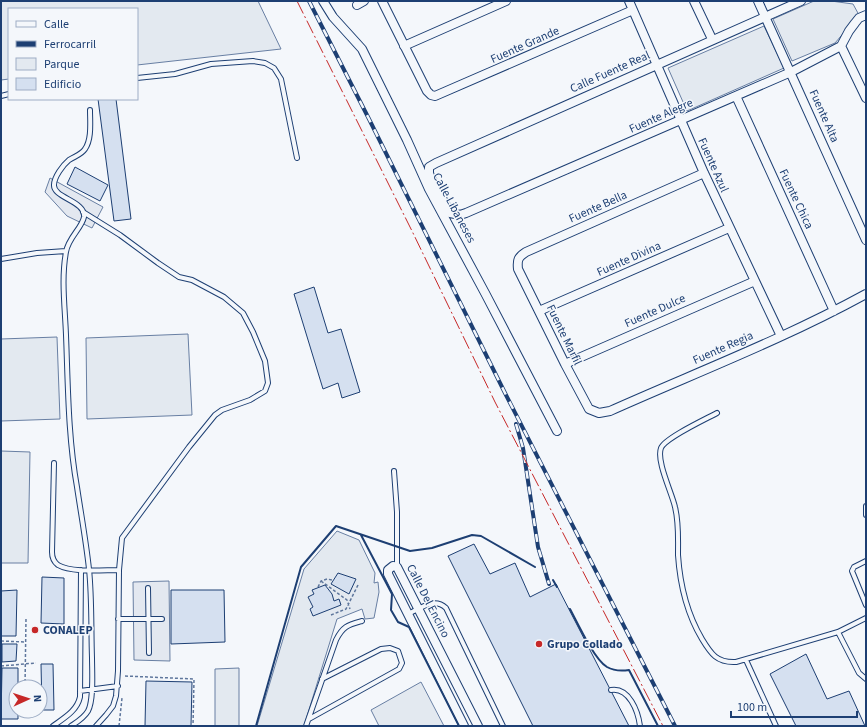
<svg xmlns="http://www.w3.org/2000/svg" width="867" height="727" font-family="'Source Sans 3',sans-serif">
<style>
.green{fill:#e3e9f0;stroke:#687fa3}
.parking{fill:#e3e8f0;stroke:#687fa3}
.building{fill:#d5e0f0;stroke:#1d3f73}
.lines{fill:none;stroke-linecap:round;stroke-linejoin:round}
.service-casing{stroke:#1d3f73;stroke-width:6}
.minor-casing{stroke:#1d3f73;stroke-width:10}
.path{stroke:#5e769c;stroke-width:1.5;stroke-dasharray:3 2;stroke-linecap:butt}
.service{stroke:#f4f7fb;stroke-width:4}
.minor{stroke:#f4f7fb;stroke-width:8}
.rail-casing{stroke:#1d3f73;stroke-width:4}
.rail{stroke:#f4f7fb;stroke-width:2.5;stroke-dasharray:8;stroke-linecap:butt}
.wall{stroke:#1d3f73;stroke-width:2}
.power{stroke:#c62828;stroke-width:1;stroke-dasharray:14 3 2 3;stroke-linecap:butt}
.poi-dot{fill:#c62828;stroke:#f4f7fb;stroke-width:1.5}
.labels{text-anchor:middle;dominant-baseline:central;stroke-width:3;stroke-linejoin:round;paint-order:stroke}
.street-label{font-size:12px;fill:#1d3f73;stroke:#f4f7fb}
.poi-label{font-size:12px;font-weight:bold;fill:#1d3f73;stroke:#f4f7fb;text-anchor:start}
</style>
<rect width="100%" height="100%" fill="#f4f7fb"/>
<path class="green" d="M1 1H258L281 49 137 65V9H9V79L1 80Z
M814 1H831L853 4 859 15 835 43 792 61 773 19Z
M764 26 784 68 687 111 668 68Z
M188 334 192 415 87 419 86 338Z
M57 337 60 419 1 421V339Z
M1 451 30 452 28 563H1Z
M337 531 359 540 375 573 374 583 378 582 379 592 374 618 365 619 362 609 337 619 304 726H257L304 569Z
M239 668V726H215V669Z
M421 682 444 726H379L371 710Z"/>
<path class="parking" d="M50 178 103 207 92 228 67 216 45 192Z
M169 581 170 661 134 660 133 582Z"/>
<path class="building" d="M98 99H116L131 219 114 221Z
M75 167 108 185 100 201 67 184Z
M314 287 328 333 341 329 360 392 342 398 338 383 323 389 294 294Z
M474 544 490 574 515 563 530 597 556 584 629 726H533L448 556Z
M338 573 356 579 349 594 331 584Z
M42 577 64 578V624L41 623Z
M325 585 332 594 334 601 339 599 341 605 313 616 310 609 313 607 308 597 314 594 312 590Z
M17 590 16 636H1V591Z
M171 590H224L225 642 171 644Z
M2 644H17L16 661 2 662Z
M806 654 827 699 849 691 865 726H796L770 674Z
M41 664H53L54 710H42Z
M2 668H18V687H16V711H18V719H1Z
M146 681 192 682 191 726H145Z"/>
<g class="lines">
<g class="service-casing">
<path id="service" d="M137 78 175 74 211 64 253 61 265 63 274 68 281 79 297 158
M1 96 9 94
M83 212 120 235 158 263 179 277 192 280 224 297 243 313 253 332 265 361 268 383 265 391 250 400 222 410 215 415 189 447 122 538 119 570 118 671 116 696 113 706 106 715 96 726
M1 259 37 253 66 251
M717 413C706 419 665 438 661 448 656 461 672 493 675 507 679 523 678 538 678 555 680 585 686 612 702 639 711 654 717 663 736 662L838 632 866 618
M54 463 52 552C52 557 54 562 58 565 72 573 102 570 119 570
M394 471 397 512V567
M866 506V515
M866 561 854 567 852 571 866 605
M148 588 149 653
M408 614C421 608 434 597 446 608L503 726
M118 619H162
M838 632 859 673 866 679
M746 660 776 726
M611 690C629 687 638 711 640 726
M80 691 118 686
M309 719 399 669 402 663 398 651 390 648 381 649 322 679
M53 726C64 718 77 711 80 697L81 570
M71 726C77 722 84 718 88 711 94 700 92 671 92 658 91 629 92 598 89 569 86 541 81 514 77 487 68 437 68 385 66 335 65 308 61 279 66 252 68 238 82 228 84 217 86 201 53 198 54 185 54 177 63 165 69 160 75 156 81 155 85 149 92 139 90 122 90 110
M306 726 336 640C343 626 348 625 362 621"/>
</g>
<g class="minor-casing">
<path id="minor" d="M323 1 333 17 362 49 407 140 429 189 485 293 557 431
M382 1 427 91 431 95 435 96 633 10
M629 1 704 173 781 336
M694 1 712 39
M758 1 866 240
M801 1 436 163 429 167V173L430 176 450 213 460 215 466 213 791 72 841 46 849 31 855 23 859 18 866 15
M357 5 364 1
M404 46 506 1
M841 46 866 98
M736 96 834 311
M704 173 526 252C518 257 517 260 518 269L565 364 589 409 599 413 610 411C695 373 784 339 866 294
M539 311 729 228
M565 364 755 281
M464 726 388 574V570L393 566 397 567 478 726"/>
</g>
<path class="path" d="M321 581 347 600 350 609
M318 587 321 581 327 579 332 580
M331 615 346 609 358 585
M1 641 25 642
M1 666 36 663
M125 676 194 679 193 726
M25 687 26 618
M119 726 122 698"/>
<use href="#service" class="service"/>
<use href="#minor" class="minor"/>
<g class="rail-casing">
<path id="rail" d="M309 1 369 119 505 393 675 726
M516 424 523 448 538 547 549 584"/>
</g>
<use href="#rail" class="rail"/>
<path class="wall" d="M361 535 392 594 391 610 398 622 409 627 459 726
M553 580 557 587
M570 609C578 624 594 659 607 667 614 671 622 671 629 670L658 726
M256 726 301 567 336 526 410 551 432 548 472 535 481 536 535 567"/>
<path class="power" d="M297 1 412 231 495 402 663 726"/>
</g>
<g class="poi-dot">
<circle cx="35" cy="630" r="4"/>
<circle cx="539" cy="644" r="4"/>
</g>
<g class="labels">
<g class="street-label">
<text transform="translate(525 45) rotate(-24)">Fuente Grande</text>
<text transform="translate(610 72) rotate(-24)">Calle Fuente Real</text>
<text transform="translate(661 116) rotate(-24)">Fuente Alegre</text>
<text transform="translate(824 116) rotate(66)">Fuente Alta</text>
<text transform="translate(713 165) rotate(66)">Fuente Azul</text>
<text transform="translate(796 199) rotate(65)">Fuente Chica</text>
<text transform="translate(598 207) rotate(-24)">Fuente Bella</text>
<text transform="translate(454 208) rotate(62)">Calle Libaneses</text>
<text transform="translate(629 259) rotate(-24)">Fuente Divina</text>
<text transform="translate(655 311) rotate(-24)">Fuente Dulce</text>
<text transform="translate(564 335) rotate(64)">Fuente Marfil</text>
<text transform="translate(723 348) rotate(-24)">Fuente Regia</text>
<text transform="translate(428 601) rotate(63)">Calle Del Encino</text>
</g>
<g class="poi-label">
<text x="43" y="630">CONALEP</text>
<text x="547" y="644">Grupo Collado</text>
</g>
</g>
<rect width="867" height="727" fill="none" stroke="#1d3f73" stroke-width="4"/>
<rect x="8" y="8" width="130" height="92" fill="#f4f7fb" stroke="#9eadc5"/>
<rect x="16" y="21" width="20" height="6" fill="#f4f7fb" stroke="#9eadc5"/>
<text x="44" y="28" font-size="12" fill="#1d3f73">Calle</text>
<rect x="16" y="41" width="20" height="6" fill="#1d3f73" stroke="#9eadc5"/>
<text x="44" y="48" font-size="12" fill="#1d3f73">Ferrocarril</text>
<rect x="16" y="58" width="20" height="12" fill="#e3e9f0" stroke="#9eadc5"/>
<text x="44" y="68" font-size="12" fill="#1d3f73">Parque</text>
<rect x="16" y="78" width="20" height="12" fill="#d5e0f0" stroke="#9eadc5"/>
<text x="44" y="88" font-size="12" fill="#1d3f73">Edificio</text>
<g transform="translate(28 699) rotate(87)"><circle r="19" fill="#f4f7fb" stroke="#9eadc5"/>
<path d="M0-3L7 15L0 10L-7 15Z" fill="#c62828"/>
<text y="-6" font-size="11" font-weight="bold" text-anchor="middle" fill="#1d3f73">N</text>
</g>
<path d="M731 711v6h126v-6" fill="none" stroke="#1d3f73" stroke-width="2"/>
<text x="737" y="711" font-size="12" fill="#1d3f73" stroke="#f4f7fb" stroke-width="3" paint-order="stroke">100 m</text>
</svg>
